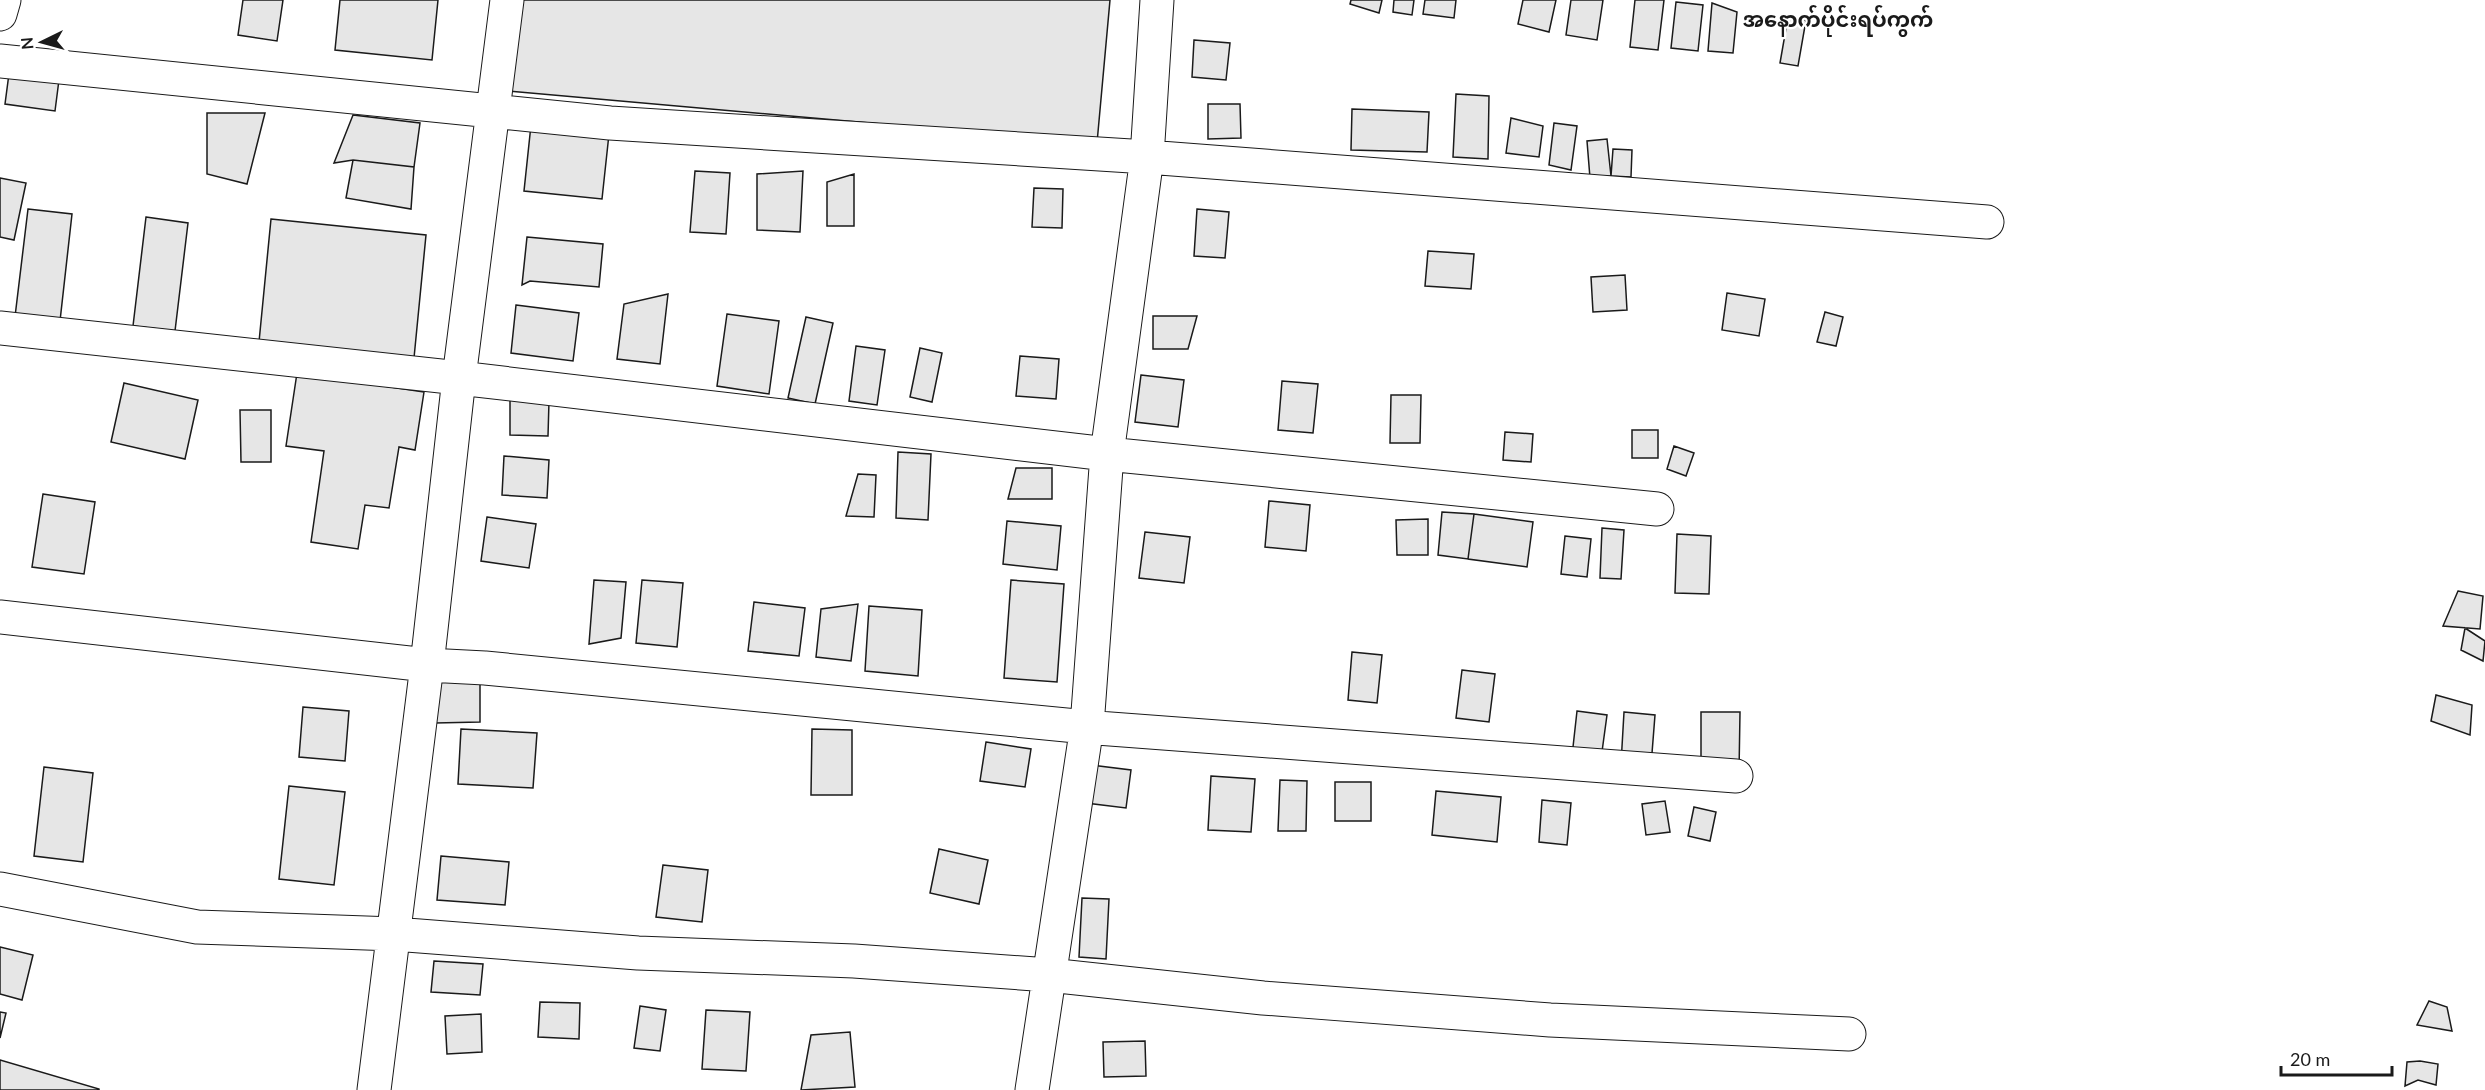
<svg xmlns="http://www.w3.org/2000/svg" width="2485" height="1090" font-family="Lato,'Noto Sans Myanmar',sans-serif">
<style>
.building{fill:#e6e6e6;stroke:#1a1a1a;stroke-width:1.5}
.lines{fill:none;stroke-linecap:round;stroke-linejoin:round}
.minor-casing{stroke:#1a1a1a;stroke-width:35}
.minor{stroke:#fff;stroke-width:33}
.labels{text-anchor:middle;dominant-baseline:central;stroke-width:4.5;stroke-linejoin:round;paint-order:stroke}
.quarter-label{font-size:21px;font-weight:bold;fill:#1a1a1a;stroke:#fff}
</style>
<rect width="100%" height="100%" fill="#fff"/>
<path class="building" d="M243 0H283L277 41 238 35Z
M340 0H438L432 60 335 50Z
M518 0H1110L1097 143 507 91Z
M1351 0H1382L1379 13 1350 4Z
M1394 0H1414L1412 15 1393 12Z
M1425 0H1456L1454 18 1423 14Z
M1523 0H1556L1549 32 1518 24Z
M1571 0H1603L1597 40 1566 35Z
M1635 0H1664L1658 50 1630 47Z
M1676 2 1703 5 1698 51 1671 48Z
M1712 3 1737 12 1733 53 1708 51Z
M1788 17 1806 20 1798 66 1780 63Z
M1194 40 1230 43 1226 80 1192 77Z
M10 66 60 72 55 111 5 104Z
M1456 94 1489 96 1488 159 1453 157Z
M1208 104H1240L1241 138 1208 139Z
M1352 109 1429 112 1427 152 1351 150Z
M207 113H265L247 184 207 174Z
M353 115 420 123 414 167 353 160 334 163Z
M1511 118 1543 126 1539 157 1506 153Z
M1554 123 1577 126 1571 170 1549 165Z
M531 125 609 134 602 199 524 191Z
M1607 139 1611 176 1590 178 1587 141Z
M1613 149 1632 150 1631 177 1611 176Z
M353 160 414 167 411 209 346 198Z
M695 171 730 173 726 234 690 232Z
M803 171 800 232 757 230V174Z
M854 174V226H827V182Z
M0 178 26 183 14 240 0 237Z
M1034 188 1063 189 1062 228 1032 227Z
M28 209 72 214 59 330 14 325Z
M1197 209 1229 212 1225 258 1194 256Z
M146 217 188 223 175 331 133 326Z
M271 219 426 235 414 358 259 342Z
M527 237 603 244 599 287 530 281 522 285Z
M1428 251 1474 254 1471 289 1425 286Z
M1625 275 1627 310 1593 312 1591 277Z
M1727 293 1765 299 1759 336 1722 330Z
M668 294 660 364 617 359 624 304Z
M516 305 579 313 573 361 511 353Z
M1825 312 1843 317 1836 346 1817 342Z
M727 314 779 321 769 394 717 386Z
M1153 316H1197L1188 349H1153Z
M806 317 833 323 815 404 788 398Z
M856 346 885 350 877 405 849 401Z
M920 348 942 353 932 402 910 397Z
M1020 356 1059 359 1056 399 1016 396Z
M297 373 424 392 415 450 399 447 389 508 365 505 358 549 311 542 324 451 286 446Z
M1141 375 1184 380 1178 427 1135 422Z
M1282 381 1318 384 1313 433 1278 430Z
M124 383 198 400 185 459 111 442Z
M1391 395H1421L1420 443H1390Z
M510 399 549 401 548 436 510 435Z
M240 410H271V462H241Z
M1632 430H1658V458H1632Z
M1505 432 1533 434 1531 462 1503 460Z
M1674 446 1694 453 1686 476 1667 469Z
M898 452 931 454 928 520 896 518Z
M504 456 549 460 547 498 502 495Z
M1016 468H1052V499H1008Z
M858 474 876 475 874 517 846 516Z
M43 494 95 502 84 574 32 567Z
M1269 501 1310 505 1306 551 1265 547Z
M1442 512 1474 514 1468 559 1438 555Z
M1474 514 1533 522 1527 567 1468 559Z
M487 517 536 524 529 568 481 561Z
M1428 519V555H1397L1396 520Z
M1007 521 1061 526 1057 570 1003 564Z
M1602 528 1624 530 1621 579 1600 578Z
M1145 532 1190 537 1184 583 1139 578Z
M1677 534 1711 536 1709 594 1675 593Z
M1565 536 1591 539 1587 577 1561 574Z
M594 580 626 582 621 638 589 644Z
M642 580 683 583 677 647 636 643Z
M1011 580 1064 584 1057 682 1004 678Z
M2458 591 2483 596 2480 629 2443 626Z
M754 602 805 608 799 656 748 651Z
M858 604 851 661 816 657 821 609Z
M869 606 922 610 918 676 865 671Z
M2465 628 2485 641 2483 661 2461 650Z
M1352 652 1382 655 1377 703 1348 700Z
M1462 670 1495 674 1489 722 1456 718Z
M434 681H480V722L435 723Z
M2436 695 2472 705 2470 735 2431 721Z
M303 707 349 711 345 761 299 757Z
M1577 711 1607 715 1601 759 1572 756Z
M1624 712 1655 715 1651 766 1621 764Z
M1701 712H1740L1739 773H1701Z
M461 729 537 733 533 788 458 784Z
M812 729 852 730V795H811Z
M986 742 1031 749 1025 787 980 781Z
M1091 765 1131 770 1126 808 1086 803Z
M44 767 93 773 83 862 34 856Z
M1211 776 1255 779 1251 832 1208 830Z
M1280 780 1307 781 1306 831H1278Z
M1335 782H1371V821H1335Z
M289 786 345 792 334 885 279 879Z
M1436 791 1501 797 1497 842 1432 835Z
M1542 800 1571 803 1567 845 1539 842Z
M1665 801 1670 832 1646 835 1642 804Z
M1694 807 1716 812 1710 841 1688 836Z
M939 849 988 860 979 904 930 893Z
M441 856 509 862 505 905 437 900Z
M663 865 708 870 702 922 656 917Z
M1082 898 1109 899 1106 959 1079 957Z
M0 947 33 955 22 1000 0 994Z
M434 961 483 964 480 995 431 992Z
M2429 1001 2447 1007 2452 1031 2417 1025Z
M540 1002 580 1003 579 1039 538 1037Z
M640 1006 666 1010 660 1051 634 1048Z
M706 1010 750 1012 746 1071 702 1069Z
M0 1012 6 1013 0 1038Z
M481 1014 482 1052 447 1054 445 1016Z
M850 1032 855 1087 801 1090 811 1035Z
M1145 1041 1146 1076 1104 1077 1103 1042Z
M0 1060 99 1089V1090H0Z
M2420 1061 2438 1064 2436 1085 2418 1080 2405 1086 2407 1062Z"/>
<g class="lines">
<g class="minor-casing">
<path id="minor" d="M0 14 4 0
M0 61 610 123 1147 157 1987 222
M0 328 459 378 1107 454 1657 509
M0 617 427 665 485 668 1097 728 1736 776
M0 889 197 927 394 934 638 953 854 961 1049 975 1263 998 1550 1020 1849 1034
M374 1090 427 665 459 378 507 0
M1032 1090 1087 726 1107 454 1147 157 1157 0"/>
</g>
<use href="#minor" class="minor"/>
</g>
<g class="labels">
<g class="quarter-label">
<text x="1838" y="18">အနောက်ပိုင်းရပ်ကွက်</text>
</g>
</g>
<g transform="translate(42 42) rotate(265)" stroke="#ffffff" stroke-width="4.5" paint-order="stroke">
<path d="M0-4.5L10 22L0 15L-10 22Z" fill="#1a1a1a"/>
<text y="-9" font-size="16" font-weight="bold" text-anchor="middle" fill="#1a1a1a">N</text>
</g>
<path d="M2281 1066v9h111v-9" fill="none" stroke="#1a1a1a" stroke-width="3"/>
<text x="2290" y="1066" font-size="18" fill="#1a1a1a" stroke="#ffffff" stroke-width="4.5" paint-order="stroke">20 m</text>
</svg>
